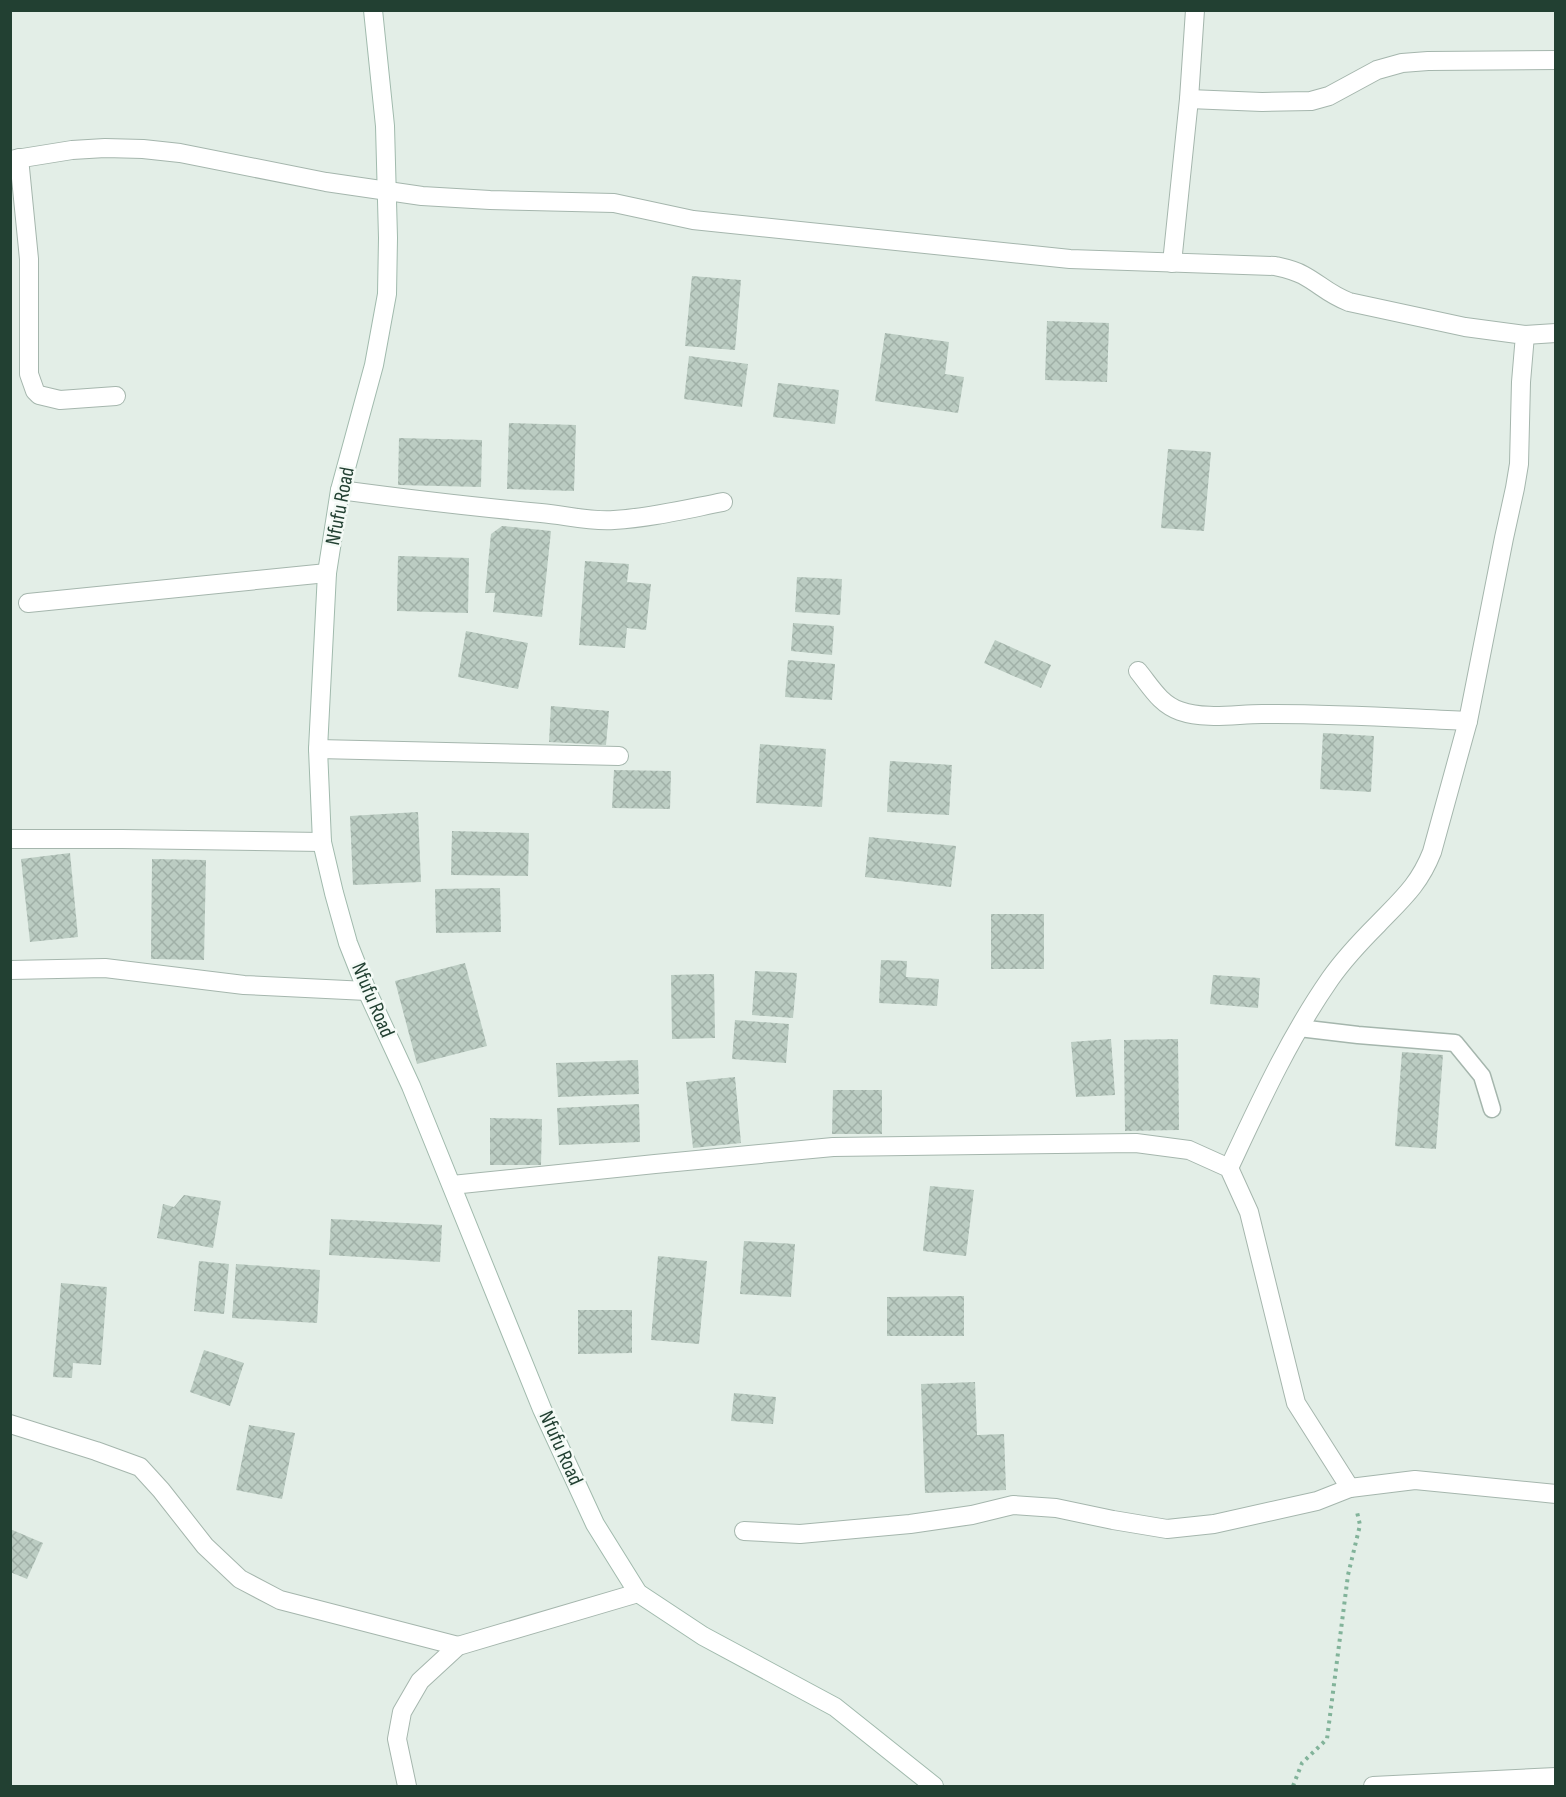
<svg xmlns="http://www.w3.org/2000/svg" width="1566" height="1797" font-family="'Sofia Sans Condensed',sans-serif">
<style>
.building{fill:url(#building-cross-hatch)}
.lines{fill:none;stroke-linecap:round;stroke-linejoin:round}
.lane-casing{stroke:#a5b6ad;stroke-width:19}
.street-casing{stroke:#a5b6ad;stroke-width:20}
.secondary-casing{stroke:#a1baad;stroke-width:20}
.path{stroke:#82b39a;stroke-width:4;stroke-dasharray:3 4.5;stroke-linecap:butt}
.lane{stroke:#fff;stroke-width:16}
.street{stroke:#fff;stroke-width:18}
.secondary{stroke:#fff;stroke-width:18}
.labels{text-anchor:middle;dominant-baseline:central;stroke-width:5;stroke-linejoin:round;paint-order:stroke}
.street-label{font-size:21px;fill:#224032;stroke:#f4faf6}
</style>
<defs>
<pattern id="building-cross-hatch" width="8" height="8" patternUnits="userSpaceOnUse" patternTransform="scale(1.5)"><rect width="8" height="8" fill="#bbccc2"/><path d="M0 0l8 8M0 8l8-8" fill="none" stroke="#a0b0a7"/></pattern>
</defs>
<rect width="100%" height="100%" fill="#e3eee7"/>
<g class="building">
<polygon points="692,276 741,280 735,350 685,346"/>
<polygon points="1047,321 1109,323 1107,382 1045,380"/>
<polygon points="885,333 949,342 945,374 964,377 958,413 875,401"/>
<polygon points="689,356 748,364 742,407 684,399"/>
<polygon points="778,383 839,390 835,424 773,417"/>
<polygon points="509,423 576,425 574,491 507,489"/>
<polygon points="399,438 482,440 481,487 398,485"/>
<polygon points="1168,449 1211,452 1204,531 1161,528"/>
<polygon points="502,526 551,531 542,617 493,612 495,593 485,593 491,534"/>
<polygon points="398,556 469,558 468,613 397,611"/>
<polygon points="585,561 629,564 627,582 651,584 646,630 627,628 625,648 579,645"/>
<polygon points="797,577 842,579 840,615 795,612"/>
<polygon points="793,623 834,626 832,655 791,651"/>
<polygon points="466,631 528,643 518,689 458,677"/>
<polygon points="995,640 1051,665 1041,688 984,663"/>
<polygon points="788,660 835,664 832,700 785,697"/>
<polygon points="551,706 609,711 606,745 549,742"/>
<polygon points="1323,733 1374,736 1371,792 1320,789"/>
<polygon points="760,744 826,749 822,807 756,803"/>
<polygon points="890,761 952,765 949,815 887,812"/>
<polygon points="614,770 671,771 670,809 612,808"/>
<polygon points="418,812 421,882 353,885 350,816"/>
<polygon points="452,831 529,833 528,876 451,875"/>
<polygon points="869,837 956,846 951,887 865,877"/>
<polygon points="70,853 78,937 30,942 21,859"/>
<polygon points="152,859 206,860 204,960 151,959"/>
<polygon points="500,888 501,932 436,933 435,889"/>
<rect x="991" y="914" width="53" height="55"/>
<polygon points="881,960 907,961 906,977 939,979 937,1006 879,1003"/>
<polygon points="465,963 487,1046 417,1064 395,981"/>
<polygon points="755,971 797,973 793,1018 752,1015"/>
<polygon points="714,974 715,1038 672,1039 671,975"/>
<polygon points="1213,975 1260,978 1258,1008 1210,1004"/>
<polygon points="735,1020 789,1024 786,1063 732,1059"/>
<polygon points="1111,1039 1115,1095 1076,1097 1071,1042"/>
<polygon points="1178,1039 1179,1130 1125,1131 1124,1040"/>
<polygon points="1402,1052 1443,1055 1436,1149 1395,1146"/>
<polygon points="638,1060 639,1094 558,1097 556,1063"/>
<polygon points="735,1077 741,1143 693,1148 686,1082"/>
<polygon points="833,1090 882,1090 882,1134 832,1134"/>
<polygon points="639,1104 640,1142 559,1145 557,1108"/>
<polygon points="490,1118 542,1119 541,1165 490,1165"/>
<polygon points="930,1186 974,1190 966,1256 923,1251"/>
<polygon points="184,1195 221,1201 213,1248 157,1238 163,1204 174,1207"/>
<polygon points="331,1219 442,1225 440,1262 329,1255"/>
<polygon points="744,1241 795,1244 791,1297 740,1294"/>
<polygon points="658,1256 707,1261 699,1344 651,1340"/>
<polygon points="199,1261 229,1264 224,1314 194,1311"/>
<polygon points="236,1264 320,1270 317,1323 232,1318"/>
<polygon points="61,1283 107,1287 101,1365 73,1363 72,1378 53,1377"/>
<polygon points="964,1296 964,1336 887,1336 887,1297"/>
<polygon points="578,1310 632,1310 632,1353 578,1354"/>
<polygon points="204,1350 244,1363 230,1406 190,1392"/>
<polygon points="975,1382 977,1435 1004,1434 1006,1490 925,1493 921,1384"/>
<polygon points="734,1393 776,1397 773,1424 731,1421"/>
<polygon points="249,1425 295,1433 282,1499 236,1490"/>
<polygon points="10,1529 43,1543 27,1579 10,1572"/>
</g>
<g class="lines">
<defs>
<polyline id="lane" points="1299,1028 1358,1035 1455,1043 1482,1076 1492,1109"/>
<g id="street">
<polyline points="1189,99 1262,102 1311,101 1329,96 1377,70 1402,63 1428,61 1556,60"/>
<polyline points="19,158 29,259 29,374 35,391 39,395 60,400 116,396"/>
<path d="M 10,160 L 72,150 L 105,148 L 143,149 L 180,153 L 326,182 L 422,196 L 490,200 L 614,203 L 693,220 L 1070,259 L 1275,266 C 1284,268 1294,270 1303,275 C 1320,284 1328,294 1349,302 L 1465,327 L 1525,335 L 1521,382 L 1519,464 L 1515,488 L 1504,538 L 1468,721 L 1432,852 C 1419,885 1402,899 1378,924 C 1361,941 1344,959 1330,979 C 1289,1038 1259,1104 1229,1168"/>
<polyline points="1172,263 1189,99 1195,10"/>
<polyline points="1525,335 1556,333"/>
<path d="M 340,490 C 407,499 474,507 541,513 C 565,515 590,522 614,520 C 650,518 687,509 723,502"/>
<polyline points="28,603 327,573"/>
<path d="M 1138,671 C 1151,687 1160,704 1180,711 C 1206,720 1236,714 1262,714 C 1331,713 1400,718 1468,721"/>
<polyline points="318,749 619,756"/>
<polyline points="10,839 122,839 322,842"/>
<polyline points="10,970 105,968 244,985 367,991"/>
<polyline points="452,1185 655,1164 833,1147 1136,1143 1189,1150 1229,1168 1249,1212 1296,1403 1350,1488"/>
<polyline points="10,1424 96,1451 140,1467 161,1490 205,1546 240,1579 280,1600 458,1646"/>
<polyline points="744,1531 800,1534 910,1524 972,1515 1013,1505 1056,1508 1113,1520 1167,1529 1214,1524 1317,1501 1350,1488 1415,1480 1556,1494"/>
<polyline points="407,1786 397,1739 402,1712 420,1681 458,1646 638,1593"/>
<polyline points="1373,1786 1556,1777"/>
</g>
<polyline id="secondary" points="373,10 385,126 388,238 387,294 374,365 340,490 327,573 318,749 322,842 334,893 348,943 367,991 411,1086 542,1409 595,1524 638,1593 703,1636 835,1707 934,1786"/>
</defs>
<use href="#lane" class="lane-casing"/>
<use href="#street" class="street-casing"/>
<use href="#secondary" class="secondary-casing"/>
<polyline class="path" points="1293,1786 1302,1763 1327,1739 1348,1575 1360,1525 1357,1512"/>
<use href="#lane" class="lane"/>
<use href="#street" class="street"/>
<use href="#secondary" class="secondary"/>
</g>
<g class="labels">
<g class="street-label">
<text transform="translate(340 506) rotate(-79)">Nfufu Road</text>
<text transform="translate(373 1000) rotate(67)">Nfufu Road</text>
<text transform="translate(561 1448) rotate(66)">Nfufu Road</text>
</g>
</g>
<rect width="1566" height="1797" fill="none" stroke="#224032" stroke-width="24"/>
</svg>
